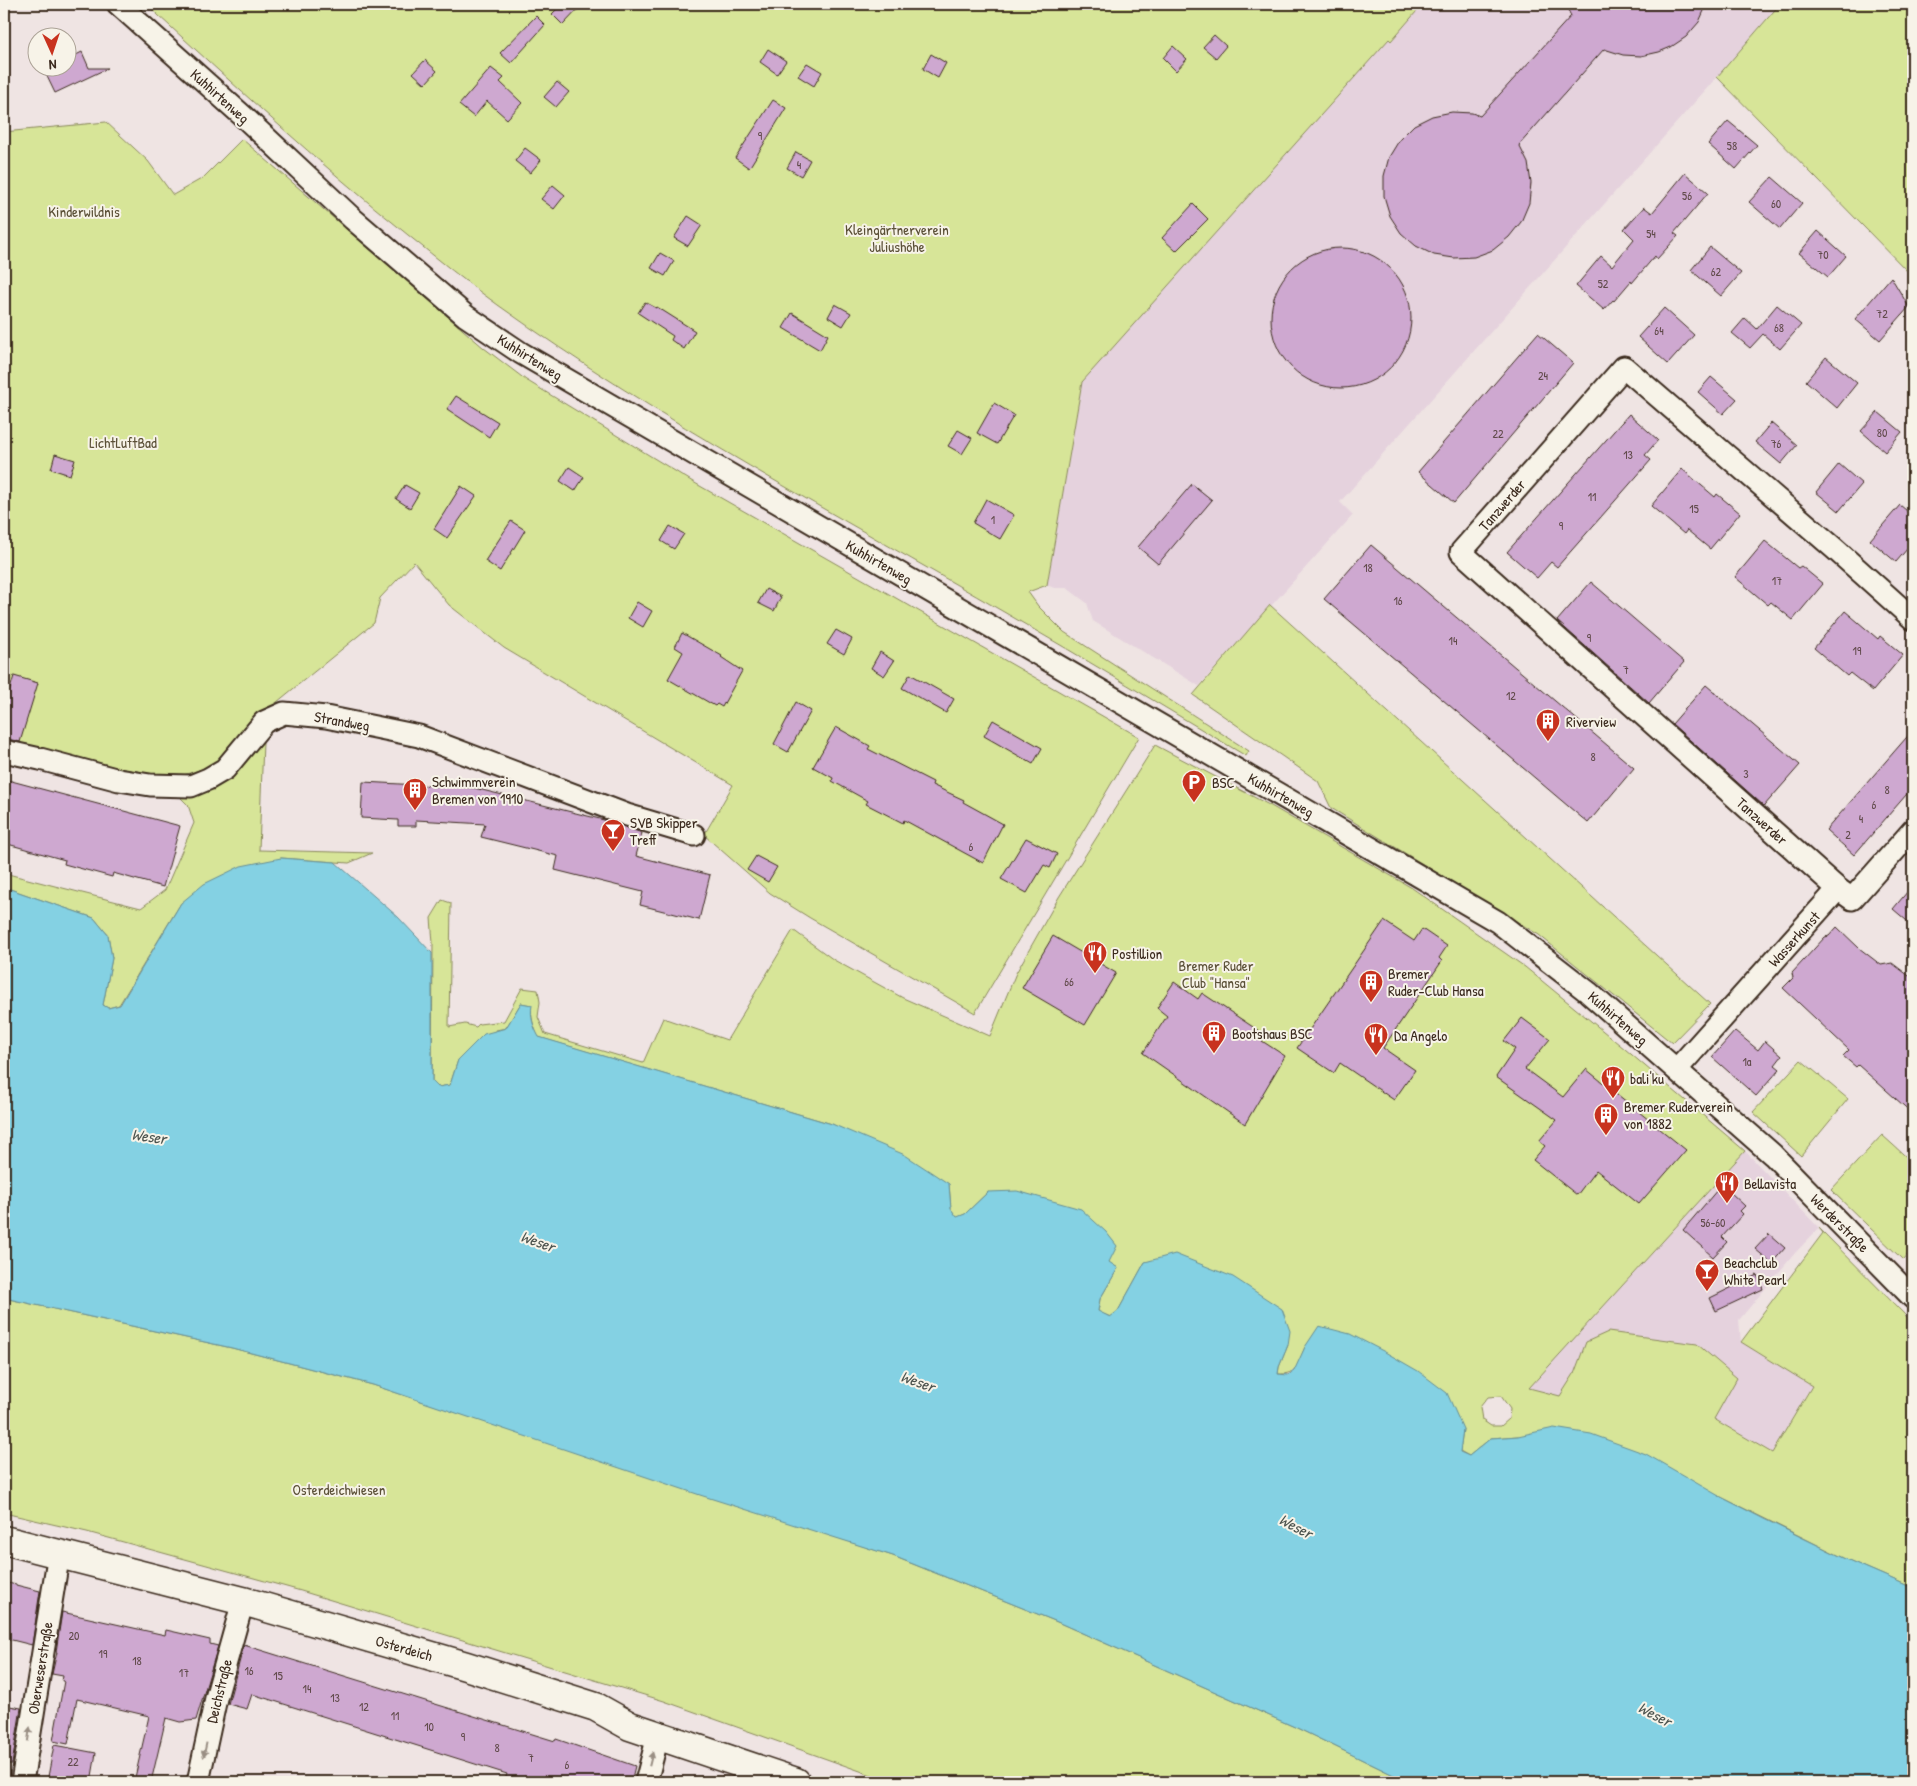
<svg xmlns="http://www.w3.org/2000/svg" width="1917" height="1786" font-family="'Patrick Hand',sans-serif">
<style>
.built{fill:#e5d2dd}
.green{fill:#d7e598;stroke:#89885b;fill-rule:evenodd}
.water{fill:#84d1e3;stroke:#678e94}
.building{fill:#cea8d0;stroke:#3b2a1e}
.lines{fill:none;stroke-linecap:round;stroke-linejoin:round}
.minor-casing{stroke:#3b2a1e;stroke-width:25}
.major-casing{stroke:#3b2a1e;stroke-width:31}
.minor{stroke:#f7f3e8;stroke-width:21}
.major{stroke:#f7f3e8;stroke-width:28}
.oneway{fill:#998e83}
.labels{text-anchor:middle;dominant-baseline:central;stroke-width:4;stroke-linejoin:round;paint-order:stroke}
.number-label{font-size:12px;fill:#604a4a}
.street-label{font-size:15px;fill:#3b2a1e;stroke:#f7f3e8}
.park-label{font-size:15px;fill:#5a4f36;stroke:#f7f3e8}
.poi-label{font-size:15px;fill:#3b2a1e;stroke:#f7f3e8;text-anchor:start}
.water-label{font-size:16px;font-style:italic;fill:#4d544f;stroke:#f7f3e8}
</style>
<rect width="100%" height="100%" fill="#efe4e3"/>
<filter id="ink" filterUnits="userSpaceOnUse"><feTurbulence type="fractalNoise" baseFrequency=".02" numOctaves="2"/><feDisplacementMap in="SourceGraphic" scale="10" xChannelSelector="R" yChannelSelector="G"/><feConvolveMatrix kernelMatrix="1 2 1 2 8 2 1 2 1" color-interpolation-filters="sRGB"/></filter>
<g filter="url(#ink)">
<g class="built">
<polygon points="1423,4 1780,4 1717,77 1340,502 1353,515 1199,686 1093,621 1087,603 1067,588 1054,588 1047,585 1082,382 1155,298 1389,38 1391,40"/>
<polygon points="1745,1151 1819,1228 1795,1253 1739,1320 1741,1342 1812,1385 1772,1453 1714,1419 1698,1446 1529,1388"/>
</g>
<g class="green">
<path d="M 146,4 L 1423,4 L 1391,41 L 1389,39 L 1082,382 L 1047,585 L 1028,592 L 1038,606 L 1064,632 L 1249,751 L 1246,756 C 1167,709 1089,661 1009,615 C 837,515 660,421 498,305 C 467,283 438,259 408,235 C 317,162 232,83 146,4 Z"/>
<polygon points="1780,4 1913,4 1913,277 1717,77"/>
<polygon points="106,122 148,161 173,195 203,178 242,139 484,348 526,380 693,482 1139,737 975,1013 810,918 770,893 704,835 733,785 504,648 449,605 414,562 380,598 374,623 266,711 218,764 177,777 130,776 4,746 4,132"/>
<polygon points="1270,605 1710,1004 1672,1043 1539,935 1331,808 1318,781 1193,695"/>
<polygon points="263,742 259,850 372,853 349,863 281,858 181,903 119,1005 108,1008 103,1005 112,958 108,935 94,918 4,887 4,873 141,908 165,890 194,823 188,805 178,795 227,780"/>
<path d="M 1155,745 L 1271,806 L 1412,888 L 1525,967 L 1625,1049 L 1745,1151 L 1529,1388 L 1560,1396 L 1574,1374 L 1586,1342 L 1608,1332 L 1697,1344 L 1737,1378 L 1714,1419 L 1772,1453 L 1812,1386 L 1741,1342 L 1823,1233 L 1819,1228 L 1913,1323 L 1913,1588 L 1846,1559 L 1719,1496 L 1518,1436 L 1491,1438 L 1469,1456 L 1460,1451 L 1463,1429 L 1305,1347 C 1298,1363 1298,1375 1278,1374 L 1279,1367 L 1288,1345 L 1145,1262 L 1118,1311 L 1111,1317 L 1098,1312 L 1100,1299 L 1118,1268 L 988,1192 L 965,1214 L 957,1218 L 951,1209 L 949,1184 L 832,1124 L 538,1037 C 533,1025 531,1017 531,1005 L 521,1003 L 506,1028 L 496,1030 L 458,1060 L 450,1085 L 438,1087 L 432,1081 L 433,943 L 431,918 L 442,900 L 451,903 L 449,1027 L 465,1024 L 476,1027 L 479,1024 L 504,1021 L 522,988 L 538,990 L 540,1002 L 538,1017 L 545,1034 L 643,1063 L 663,1018 L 727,1040 L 793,930 L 834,960 L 903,998 L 990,1036 L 1016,973 L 1059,897 ZM 1501,1396 L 1510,1409 L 1509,1419 L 1501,1426 L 1491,1426 L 1482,1420 L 1480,1407 L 1488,1397 Z"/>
<polygon points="1801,1060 1848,1099 1801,1156 1753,1112"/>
<polygon points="1882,1135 1913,1163 1913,1248 1903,1260 1831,1190"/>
<polygon points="4,1298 232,1348 373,1385 893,1556 1055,1621 1297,1728 1408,1782 891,1782 664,1701 301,1591 87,1532 4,1513"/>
</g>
<path class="water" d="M 281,858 L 335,862 L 398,917 L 432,953 L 432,1081 L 438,1087 L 450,1085 L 458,1060 L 484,1034 L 506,1028 L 521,1003 L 532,1005 C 530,1017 533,1026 539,1037 L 832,1124 L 905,1155 L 949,1184 L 951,1209 L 957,1217 L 965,1214 L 988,1192 L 1017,1191 L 1081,1209 L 1106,1232 L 1117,1246 L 1109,1262 L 1118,1268 L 1100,1299 L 1098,1311 L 1110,1317 L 1118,1311 L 1145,1262 L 1175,1254 L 1233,1277 L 1282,1309 L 1290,1331 L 1288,1345 L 1279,1367 L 1278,1374 L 1288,1375 L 1294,1371 L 1305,1347 L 1319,1326 L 1350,1334 L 1385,1352 L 1418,1371 L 1447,1393 L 1463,1429 L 1460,1452 L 1469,1456 L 1491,1438 L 1518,1436 L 1554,1428 L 1591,1434 L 1646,1454 L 1719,1496 L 1764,1519 L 1846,1559 L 1913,1588 L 1913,1782 L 1408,1782 L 1297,1728 L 1055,1621 L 893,1556 L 700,1495 L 373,1385 L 232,1348 L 4,1298 L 4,887 L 94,918 L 108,935 L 112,958 L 103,1005 L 108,1008 L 120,1005 L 181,903 L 204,884 L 241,866 Z"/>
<g class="building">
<polygon points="562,4 583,4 563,25 552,14"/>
<polygon points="1565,4 1707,4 1699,22 1686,37 1671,47 1659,52 1641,56 1623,55 1604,49 1519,145 1528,163 1531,183 1529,203 1521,222 1509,237 1493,250 1474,257 1454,258 1434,255 1416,246 1401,233 1390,216 1384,196 1384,176 1389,157 1400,139 1414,125 1432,116 1452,112 1472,113 1480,116 1571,16"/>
<polygon points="536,16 545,25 511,63 500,53"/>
<polygon points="1214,35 1226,46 1216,58 1203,47"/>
<polygon points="1173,46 1187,59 1176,71 1163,58"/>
<polygon points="768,49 786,61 777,74 760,62"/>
<polygon points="82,52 89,68 108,68 55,93 43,68 68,68 68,59"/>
<polygon points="931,54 946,63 938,78 923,69"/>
<polygon points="425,60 437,71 425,84 413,73"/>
<polygon points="807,63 822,72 814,86 798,76"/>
<polygon points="491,68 504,78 500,82 522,103 507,119 487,101 474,117 459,105"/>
<polygon points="557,82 569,92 556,107 544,97"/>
<polygon points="773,100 786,108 749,168 735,158"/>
<polygon points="1728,121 1757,145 1736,169 1708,144"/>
<polygon points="525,148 541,160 530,173 515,161"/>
<polygon points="796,152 810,160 801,176 787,168"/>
<polygon points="1685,173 1708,193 1674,233 1678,236 1657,259 1655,256 1632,283 1631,281 1614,301 1613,300 1604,310 1576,286 1601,256 1612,266 1634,239 1624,229 1644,207 1652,213"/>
<polygon points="1772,177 1802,203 1780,229 1749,202"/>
<polygon points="553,185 565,195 554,209 541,199"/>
<polygon points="1193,204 1208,219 1176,251 1162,238"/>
<polygon points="688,216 702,225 688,246 674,238"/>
<polygon points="1818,231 1846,256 1828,277 1799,253"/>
<polygon points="1710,247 1741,273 1721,296 1691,270"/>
<circle cx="1341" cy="318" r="70"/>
<polygon points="660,253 674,261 665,276 651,268"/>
<polygon points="1891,277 1909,307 1880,340 1855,319"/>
<polygon points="645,302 656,308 657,307 695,331 684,349 671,340 673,336 638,313"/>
<polygon points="835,304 851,313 843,326 828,317"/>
<polygon points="1777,305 1801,325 1780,349 1763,334 1750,348 1732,333 1745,318 1757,329"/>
<polygon points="1664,308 1694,335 1668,364 1638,337"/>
<polygon points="792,313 828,335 820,350 783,328"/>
<polygon points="1538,333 1573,363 1454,503 1418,472"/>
<polygon points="1826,357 1857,383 1837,408 1806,381"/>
<polygon points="1711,377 1737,399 1723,414 1698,392"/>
<polygon points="456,396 498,422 489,437 447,409"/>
<polygon points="994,403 1014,415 997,444 977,433"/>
<polygon points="1878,412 1902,432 1885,452 1861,431"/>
<polygon points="1629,414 1658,440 1645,455 1651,460 1557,567 1551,562 1537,578 1507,552"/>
<polygon points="1771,423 1797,445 1781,464 1755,442"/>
<polygon points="958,430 972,438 962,454 948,446"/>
<polygon points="55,454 75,460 70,475 51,469"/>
<polygon points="1839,464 1862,484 1839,511 1816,492"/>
<polygon points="569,467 584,477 575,491 560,481"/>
<polygon points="1682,469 1715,497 1717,494 1740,513 1710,549 1687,530 1684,534 1651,506"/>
<polygon points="1192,484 1212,500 1158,564 1138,547"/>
<polygon points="405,485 419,493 410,508 396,499"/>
<polygon points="461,486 476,496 447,538 434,529"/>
<polygon points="986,499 1014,515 1000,539 973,523"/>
<polygon points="1900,505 1913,516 1913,542 1896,562 1870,540"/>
<polygon points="511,521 525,530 500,571 485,561"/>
<polygon points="670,526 684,534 674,549 661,541"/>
<polygon points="1765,541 1798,568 1801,566 1823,584 1793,620 1771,602 1768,605 1735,577"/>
<polygon points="1371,545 1634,768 1588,823 1324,599"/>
<polygon points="1591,582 1684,662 1649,703 1557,621"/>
<polygon points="766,589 781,597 774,611 758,603"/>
<polygon points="637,602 652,611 643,627 628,618"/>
<polygon points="1845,611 1878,639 1880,636 1903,655 1873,691 1850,673 1847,676 1814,648"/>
<polygon points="836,630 852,639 844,654 827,644"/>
<polygon points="682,633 722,656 721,657 742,671 722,707 717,704 715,706 668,679 683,652 675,647"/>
<polygon points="880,652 894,661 884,676 871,668"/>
<polygon points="910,674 954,699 946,713 902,688"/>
<polygon points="14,676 38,683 20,742 4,738 4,709"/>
<polygon points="1706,685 1800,765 1764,806 1672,724"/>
<polygon points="796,702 811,711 788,752 774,744"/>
<polygon points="993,720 1042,748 1033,764 984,736"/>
<polygon points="836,727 870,746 868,749 933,782 932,785 964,800 963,802 1003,824 983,863 904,820 903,823 866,804 868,801 832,781 833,778 813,767"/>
<polygon points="1913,730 1913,787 1854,855 1826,830"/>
<polygon points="4,779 180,826 163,887 113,873 112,877 64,864 65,860 4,843"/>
<polygon points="363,782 474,788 608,821 642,833 636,856 710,875 699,920 640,905 643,892 555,870 558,856 481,837 485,824 416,820 416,826 398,826 398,820 361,818"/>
<polygon points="1026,838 1057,854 1050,868 1044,865 1027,893 1001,879"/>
<polygon points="756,856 777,867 768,882 747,870"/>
<polygon points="1913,885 1913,926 1893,909"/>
<polygon points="1384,921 1414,941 1422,929 1447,946 1439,958 1442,961 1383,1048 1415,1070 1394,1100 1340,1063 1334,1073 1297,1048"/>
<polygon points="1837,927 1859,948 1881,965 1892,963 1913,979 1913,1114 1858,1065 1856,1067 1843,1056 1849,1050 1783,988 1793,978 1792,973 1825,937 1829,936"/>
<polygon points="1053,936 1116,973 1085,1025 1022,988"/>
<polygon points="1174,982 1198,999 1202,993 1265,1035 1262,1041 1285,1056 1245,1124 1143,1053 1167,1016 1157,1008"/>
<polygon points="1522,1018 1550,1039 1525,1069 1563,1097 1586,1069 1686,1150 1639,1204 1596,1170 1577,1195 1533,1160 1545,1146 1539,1141 1557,1120 1496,1077 1515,1049 1504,1041"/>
<polygon points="1735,1031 1758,1050 1765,1041 1782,1056 1775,1065 1780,1069 1756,1096 1712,1057"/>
<polygon points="1718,1189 1726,1196 1730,1192 1745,1206 1740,1211 1743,1214 1722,1237 1727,1242 1713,1257 1683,1230"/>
<polygon points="1769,1234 1785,1248 1772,1263 1755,1249"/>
<polygon points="1757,1275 1763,1289 1716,1311 1710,1298"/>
<polygon points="4,1582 40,1591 32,1645 4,1638"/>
<polygon points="62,1612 165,1635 166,1630 210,1640 210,1644 218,1646 196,1720 180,1722 166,1718 151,1782 134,1782 149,1716 77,1699 68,1744 53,1741 64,1681 62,1681 63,1676 52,1674 57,1652 56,1652"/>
<polygon points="244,1645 555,1741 556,1739 635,1766 631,1782 504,1782 507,1774 252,1694 247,1709 228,1704"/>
<polygon points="4,1705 21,1708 12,1764 4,1764"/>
<polygon points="54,1745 96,1753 91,1782 47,1782"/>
</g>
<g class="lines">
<defs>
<g id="minor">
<polyline points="118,4 243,116 353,219 466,316 521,353 1498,922 1588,992 1773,1155 1913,1298"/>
<polyline points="4,751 40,759 119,780 150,785 191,786 208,779 225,769 264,722 284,713 326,717 419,736 627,815 694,835"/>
<polyline points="1838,889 1461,552 1624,367 1835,549 1913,619"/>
<polyline points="1677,1069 1838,889 1852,899 1913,830"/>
<polyline points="22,1782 59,1553"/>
<polyline points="198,1782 216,1698 243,1601"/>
<polyline points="646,1782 658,1736"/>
</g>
<polyline id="major" points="4,1540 243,1601 466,1666 596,1707 630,1726 796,1782"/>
</defs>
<use href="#minor" class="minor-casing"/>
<use href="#major" class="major-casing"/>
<use href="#minor" class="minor"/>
<use href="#major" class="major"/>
</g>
<defs><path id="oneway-solid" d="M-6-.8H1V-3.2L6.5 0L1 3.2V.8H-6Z" transform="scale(1.25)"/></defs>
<g class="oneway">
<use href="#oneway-solid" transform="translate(29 1734) rotate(-81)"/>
<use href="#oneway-solid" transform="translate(205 1750) rotate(102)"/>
<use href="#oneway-solid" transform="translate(651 1759) rotate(-76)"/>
</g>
</g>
<defs>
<symbol id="building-pin" viewBox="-11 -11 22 30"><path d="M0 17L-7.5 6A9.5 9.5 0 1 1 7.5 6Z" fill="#c8321e" stroke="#f7f3e8"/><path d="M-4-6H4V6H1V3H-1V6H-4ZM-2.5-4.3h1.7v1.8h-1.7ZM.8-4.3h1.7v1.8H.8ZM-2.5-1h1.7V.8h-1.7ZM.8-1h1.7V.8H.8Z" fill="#fff"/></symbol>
<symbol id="parking-pin" viewBox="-11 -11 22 30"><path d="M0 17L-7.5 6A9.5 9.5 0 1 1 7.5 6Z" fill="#c8321e" stroke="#f7f3e8"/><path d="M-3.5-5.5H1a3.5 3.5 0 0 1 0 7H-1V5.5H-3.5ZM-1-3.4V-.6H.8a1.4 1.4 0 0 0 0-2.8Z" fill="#fff"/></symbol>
<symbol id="bar-pin" viewBox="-11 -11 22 30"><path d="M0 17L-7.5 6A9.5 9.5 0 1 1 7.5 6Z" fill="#c8321e" stroke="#f7f3e8"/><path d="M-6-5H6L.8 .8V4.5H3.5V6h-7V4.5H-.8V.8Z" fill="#fff"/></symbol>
<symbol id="restaurant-pin" viewBox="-11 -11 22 30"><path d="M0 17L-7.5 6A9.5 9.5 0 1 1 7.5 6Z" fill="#c8321e" stroke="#f7f3e8"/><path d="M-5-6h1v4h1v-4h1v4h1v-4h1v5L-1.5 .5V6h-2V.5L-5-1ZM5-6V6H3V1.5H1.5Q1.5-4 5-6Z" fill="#fff"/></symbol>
</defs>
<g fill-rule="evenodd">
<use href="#building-pin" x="1534" y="707" width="28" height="38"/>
<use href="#parking-pin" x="1180" y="768" width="28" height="38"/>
<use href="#building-pin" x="401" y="776" width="28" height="38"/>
<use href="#bar-pin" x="599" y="817" width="28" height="38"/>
<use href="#restaurant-pin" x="1081" y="939" width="28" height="38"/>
<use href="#building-pin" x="1357" y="968" width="28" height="38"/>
<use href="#building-pin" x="1200" y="1019" width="28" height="38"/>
<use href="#restaurant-pin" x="1362" y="1021" width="28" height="38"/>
<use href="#restaurant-pin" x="1599" y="1064" width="28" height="38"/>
<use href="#building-pin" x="1592" y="1101" width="28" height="38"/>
<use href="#restaurant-pin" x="1713" y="1169" width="28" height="38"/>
<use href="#bar-pin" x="1693" y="1257" width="28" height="38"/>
</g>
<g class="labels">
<g class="number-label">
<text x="760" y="135">9</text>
<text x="1732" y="145">58</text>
<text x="799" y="164">4</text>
<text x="1687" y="195">56</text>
<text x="1776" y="203">60</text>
<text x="1651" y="233">54</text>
<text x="1823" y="254">70</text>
<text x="1716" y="271">62</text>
<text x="1603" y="283">52</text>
<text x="1882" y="313">72</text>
<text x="1779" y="327">68</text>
<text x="1659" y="330">64</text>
<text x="1543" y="375">24</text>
<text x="1882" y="432">80</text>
<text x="1498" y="433">22</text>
<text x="1776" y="443">76</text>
<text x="1628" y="454">13</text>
<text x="1592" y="496">11</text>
<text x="1694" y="508">15</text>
<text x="993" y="519">1</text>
<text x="1561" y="525">9</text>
<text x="1368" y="567">18</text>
<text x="1777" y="580">17</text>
<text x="1398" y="600">16</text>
<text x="1589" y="637">9</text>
<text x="1453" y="640">14</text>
<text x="1857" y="650">19</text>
<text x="1626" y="669">7</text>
<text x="1511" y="695">12</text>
<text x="1593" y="756">8</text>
<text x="1746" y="773">3</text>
<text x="1887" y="789">8</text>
<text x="1874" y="804">6</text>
<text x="1861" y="818">4</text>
<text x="1848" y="834">2</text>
<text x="971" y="846">6</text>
<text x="1069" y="981">66</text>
<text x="1747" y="1061">1a</text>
<text x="1713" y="1222">56-60</text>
<text x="74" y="1635">20</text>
<text x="103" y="1653">19</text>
<text x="137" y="1660">18</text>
<text x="249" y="1670">16</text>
<text x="184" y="1672">17</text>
<text x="278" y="1675">15</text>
<text x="307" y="1688">14</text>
<text x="335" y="1697">13</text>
<text x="364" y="1706">12</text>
<text x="395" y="1715">11</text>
<text x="429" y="1726">10</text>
<text x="463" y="1736">9</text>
<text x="497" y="1747">8</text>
<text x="531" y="1757">7</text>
<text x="73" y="1761">22</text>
<text x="567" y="1764">6</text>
</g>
<g class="street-label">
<text transform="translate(220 96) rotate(42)">Kuhhirtenweg</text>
<text transform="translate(530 357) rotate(32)">Kuhhirtenweg</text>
<text transform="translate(1502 505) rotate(-49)">Tanzwerder</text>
<text transform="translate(879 562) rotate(30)">Kuhhirtenweg</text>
<text transform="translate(342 721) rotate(10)">Strandweg</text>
<text transform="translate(1281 795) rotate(30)">Kuhhirtenweg</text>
<text transform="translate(1762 821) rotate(42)">Tanzwerder</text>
<text transform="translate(1794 939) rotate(-48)">Wasserkunst</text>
<text transform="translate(1618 1018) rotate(41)">Kuhhirtenweg</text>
<text transform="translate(1840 1223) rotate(45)">Werderstraße</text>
<text transform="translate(404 1648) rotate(16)">Osterdeich</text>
<text transform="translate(40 1668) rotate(-81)">Oberweserstraße</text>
<text transform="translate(219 1691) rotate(-76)">Deichstraße</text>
</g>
<g class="park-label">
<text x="84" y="211">Kinderwildnis</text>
<text x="897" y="229">Kleingärtnerverein<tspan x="897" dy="17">Juliushöhe</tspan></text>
<text x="123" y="442">LichtLuftBad</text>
<text x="1216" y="965">Bremer Ruder<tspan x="1216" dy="17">Club "Hansa"</tspan></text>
<text x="339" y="1489">Osterdeichwiesen</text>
</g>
<g class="poi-label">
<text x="1566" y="721">Riverview</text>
<text x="432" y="781">Schwimmverein<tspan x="432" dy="17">Bremen von 1910</tspan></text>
<text x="1212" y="782">BSC</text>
<text x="630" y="822">SVB Skipper<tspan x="630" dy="17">Treff</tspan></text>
<text x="1112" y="953">Postillion</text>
<text x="1388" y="973">Bremer<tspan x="1388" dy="17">Ruder-Club Hansa</tspan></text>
<text x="1232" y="1033">Bootshaus BSC</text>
<text x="1394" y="1035">Da Angelo</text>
<text x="1630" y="1078">bali'ku</text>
<text x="1624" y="1106">Bremer Ruderverein<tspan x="1624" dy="17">von 1882</tspan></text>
<text x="1744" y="1183">Bellavista</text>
<text x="1724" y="1262">Beachclub<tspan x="1724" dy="17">White Pearl</tspan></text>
</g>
<g class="water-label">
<text transform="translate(149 1136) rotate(8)">Weser</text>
<text transform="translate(538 1241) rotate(20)">Weser</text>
<text transform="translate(918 1381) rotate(20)">Weser</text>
<text transform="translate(1296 1526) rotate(28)">Weser</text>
<text transform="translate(1655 1714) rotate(28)">Weser</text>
</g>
</g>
<rect width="1917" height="1786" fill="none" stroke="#f7f3e8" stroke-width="20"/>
<rect x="10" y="10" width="1897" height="1766" fill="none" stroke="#3b2a1e" stroke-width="2" filter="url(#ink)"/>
<g transform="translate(52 52) rotate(177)"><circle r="24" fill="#f7f3e8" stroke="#aca397"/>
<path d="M0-4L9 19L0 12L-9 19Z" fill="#c8321e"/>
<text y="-8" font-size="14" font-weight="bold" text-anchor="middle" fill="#3b2a1e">N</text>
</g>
</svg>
